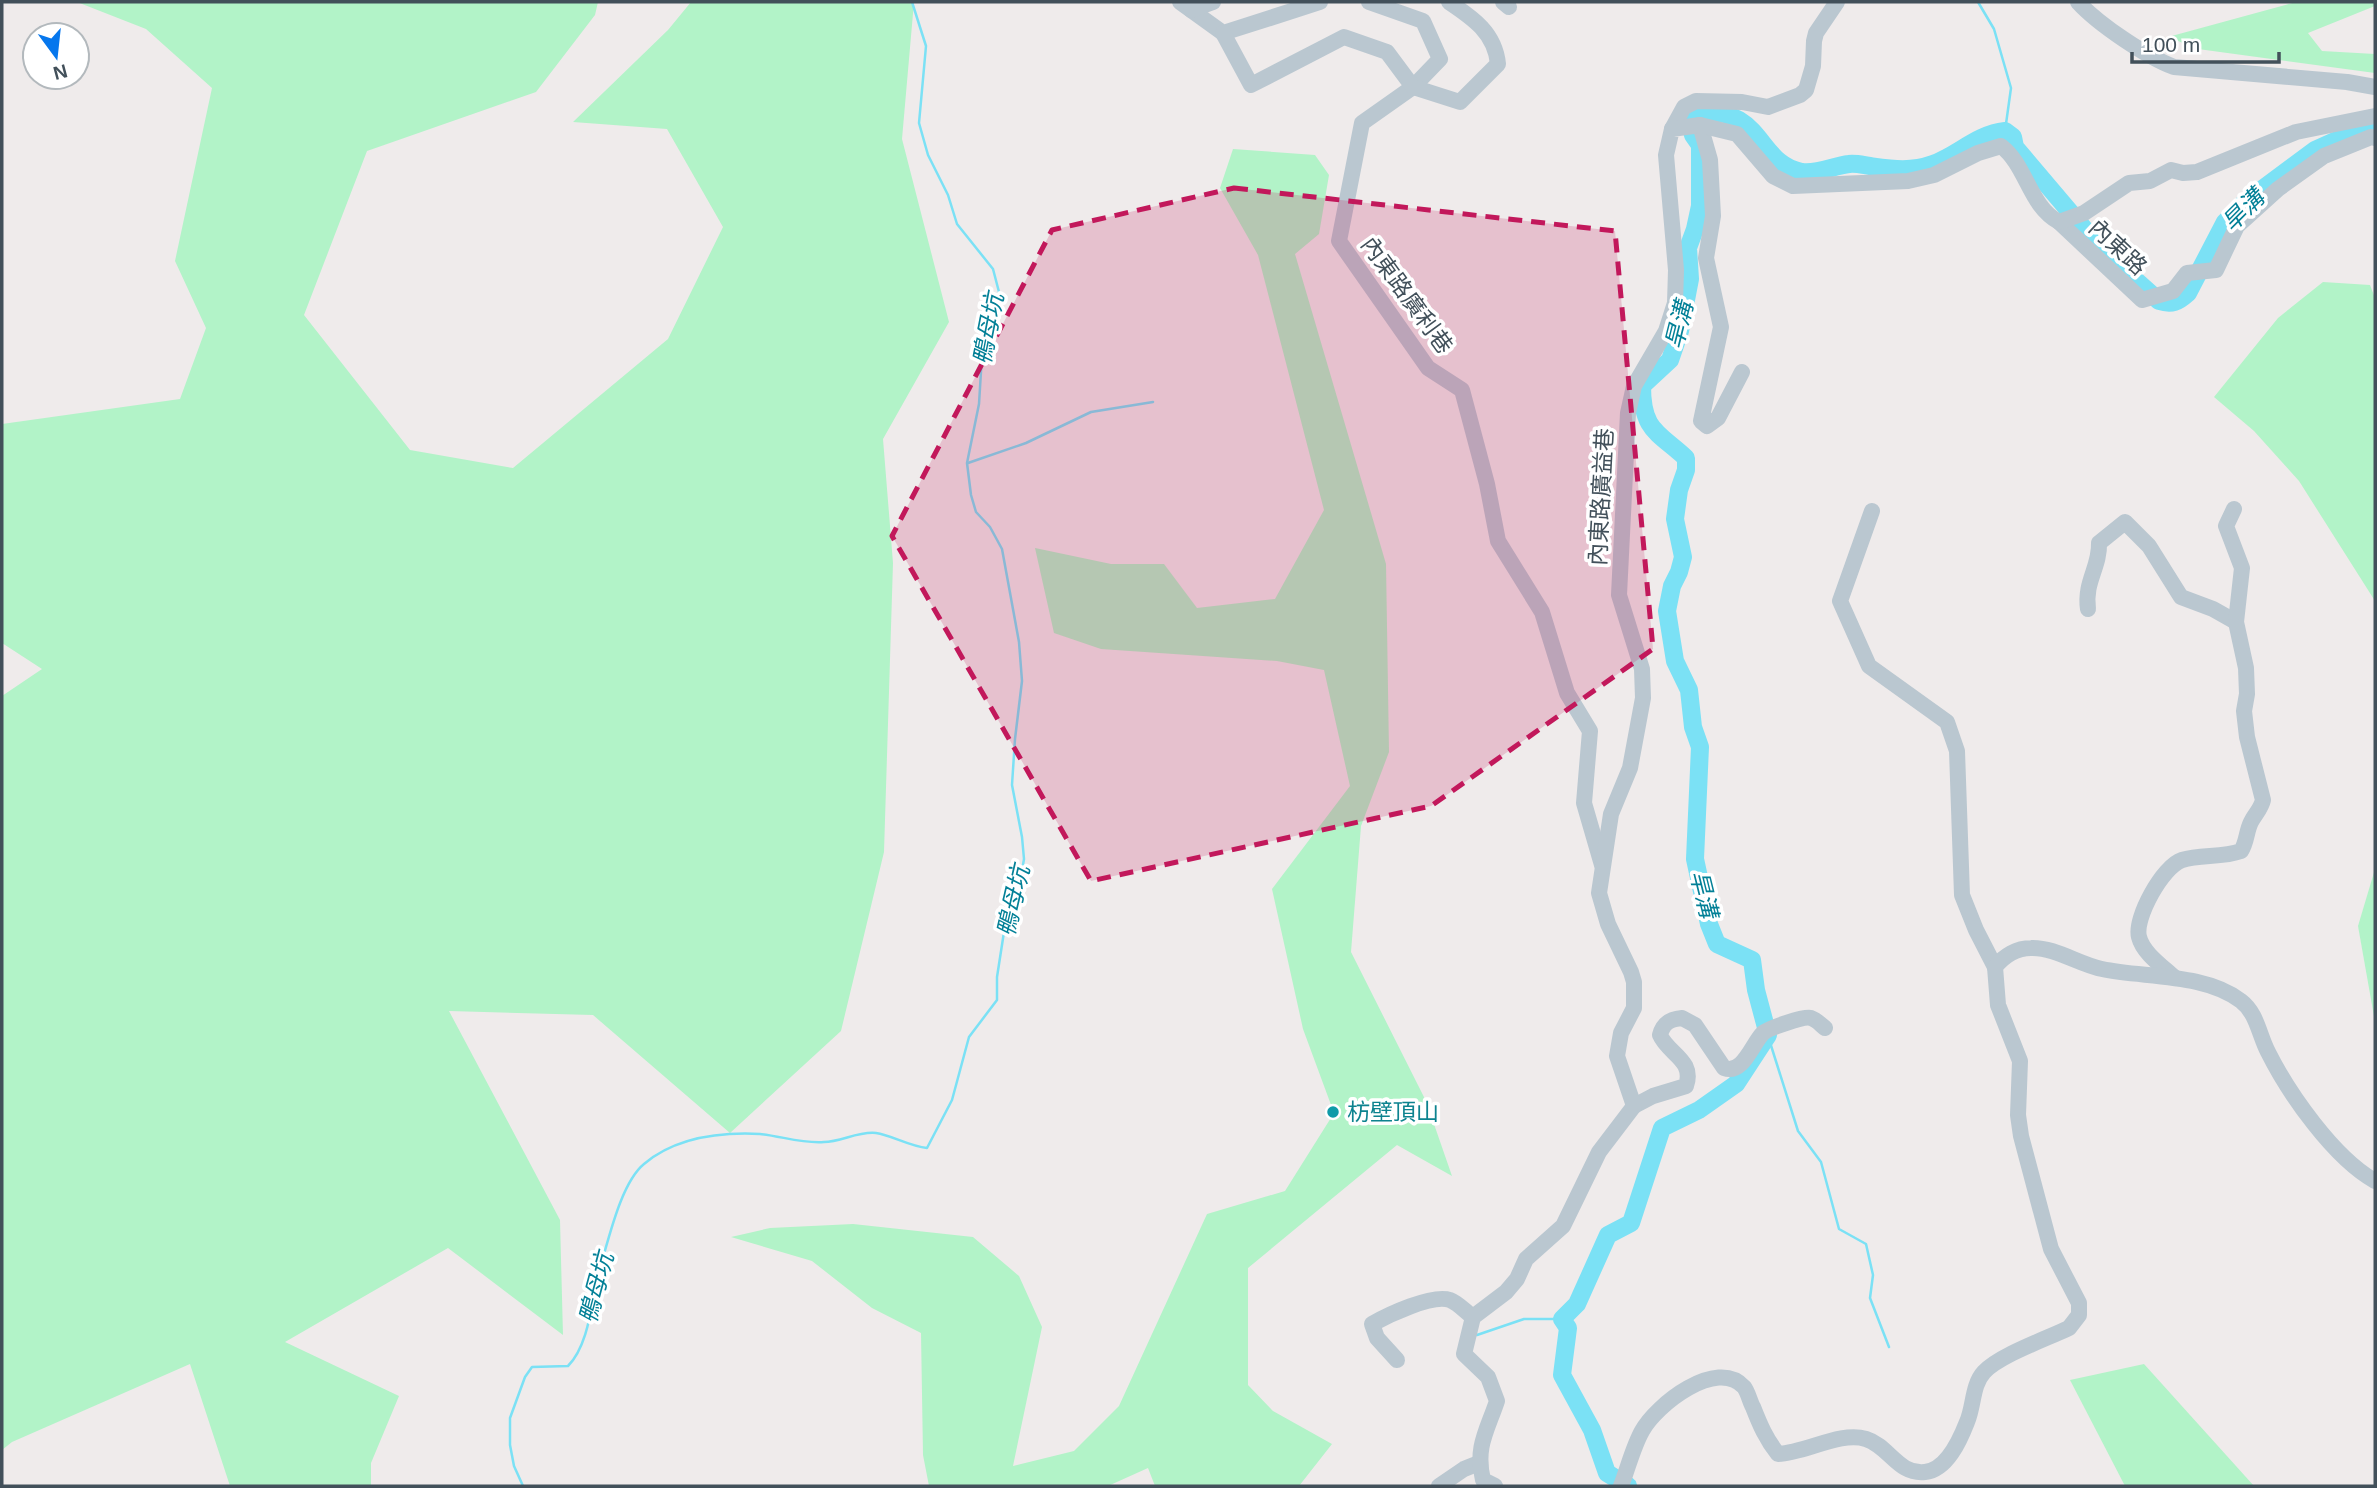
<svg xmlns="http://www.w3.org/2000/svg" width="2377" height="1488" font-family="Arial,'Noto Sans TC',sans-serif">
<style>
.green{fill:#b2f3c8}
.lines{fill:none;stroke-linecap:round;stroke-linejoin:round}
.stream{stroke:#7be1f5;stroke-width:2.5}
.river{stroke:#7be1f5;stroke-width:18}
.minor{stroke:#bac7d0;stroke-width:16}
.marked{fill:#c2185b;fill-opacity:0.2;stroke:#c2185b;stroke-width:5;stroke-dasharray:14 9;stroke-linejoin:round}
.culture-dot{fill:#0f9aa8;stroke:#fff;stroke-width:2.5}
.labels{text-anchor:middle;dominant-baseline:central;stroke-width:7;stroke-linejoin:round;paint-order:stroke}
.street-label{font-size:23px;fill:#42505a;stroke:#fff}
.culture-label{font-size:23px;fill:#0d838f;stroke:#fff;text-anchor:start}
.water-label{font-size:24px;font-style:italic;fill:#038097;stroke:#fff}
</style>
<rect width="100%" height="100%" fill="#efebeb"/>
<g class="green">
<polygon points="77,2 598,2 595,15 536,92 367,151 304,315 410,450 513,468 668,339 723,227 667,129 573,122 668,30 691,2 914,2 902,139 949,322 883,439 893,563 884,852 841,1031 730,1133 593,1015 449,1011 560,1220 563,1335 448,1248 285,1342 399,1396 371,1463 371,1486 230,1486 190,1364 12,1442 2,1450 2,696 42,669 2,643 2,424 180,399 206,328 175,261 212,88 146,29"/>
<polygon points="2296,2 2375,2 2375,6 2308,33 2322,51 2375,54 2375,73 2198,49 2168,37"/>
<polygon points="1233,149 1315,155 1329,175 1319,234 1295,254 1386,564 1389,752 1361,826 1351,952 1426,1101 1452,1176 1397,1145 1248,1268 1248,1385 1273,1411 1332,1444 1299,1486 1155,1486 1148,1468 1108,1486 929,1486 923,1455 921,1333 872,1308 812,1261 731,1237 770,1228 853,1224 973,1237 1019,1276 1042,1327 1013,1466 1074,1451 1119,1406 1207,1214 1285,1191 1334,1113 1303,1029 1272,889 1350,786 1324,670 1277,661 1101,649 1054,633 1035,548 1111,564 1164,564 1197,608 1275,599 1324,510 1258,255 1220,188"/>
<polygon points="2323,282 2370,285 2375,298 2375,601 2299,481 2254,431 2214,397 2278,318"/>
<polygon points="2375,869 2375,1022 2358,926"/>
<polygon points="2144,1364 2254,1486 2125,1486 2070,1380"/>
</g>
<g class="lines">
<g class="stream">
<polyline points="1978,2 1994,29 2011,88 2005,131"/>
<polyline points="968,463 1026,443 1091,412 1153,402"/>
<polyline points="1768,1036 1798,1131 1821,1162 1839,1229 1866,1244 1873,1275 1870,1298 1889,1347"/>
<polyline points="1477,1335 1524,1319 1562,1319"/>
<path d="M 523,1486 L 514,1466 L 510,1445 L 510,1418 L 525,1377 L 532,1367 L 568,1366 C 591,1343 592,1293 602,1261 C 610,1234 622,1182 644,1164 C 675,1138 720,1132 760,1134 C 781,1136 803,1144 824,1142 C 841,1142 858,1131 876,1133 C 891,1135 909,1146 927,1148 L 952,1100 L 969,1037 L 997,1000 L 997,977 L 1004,932 L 1016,905 L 1024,859 L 1022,837 L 1012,785 L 1015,739 L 1022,681 L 1019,642 L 1002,549 L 990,527 L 976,512 L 971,495 L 967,463 L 979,404 L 982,355 L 999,292 L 993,269 L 957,224 L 948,195 L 928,155 L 919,123 L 926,46 L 912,2"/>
</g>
<path class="river" d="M 1628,1486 L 1607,1473 L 1592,1430 L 1562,1375 L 1568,1328 L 1562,1319 L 1577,1304 L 1608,1235 L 1631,1223 L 1662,1128 L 1699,1110 L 1736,1084 L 1768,1035 L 1756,990 L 1752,960 L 1717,944 L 1709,924 L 1695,859 L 1700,747 L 1693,727 L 1689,690 L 1675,661 L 1667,611 L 1672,586 L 1679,572 L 1683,557 L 1675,519 L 1679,490 L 1686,470 L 1686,458 C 1658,432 1642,431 1642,386 L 1670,360 L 1680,331 L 1690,279 L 1688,248 L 1695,229 L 1700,206 L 1700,145 L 1693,135 L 1689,120 L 1696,113 C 1764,105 1756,164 1802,172 C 1818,174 1833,166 1849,164 C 1855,163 1863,165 1870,166 C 1892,169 1911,172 1933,164 C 1958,155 1977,134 2005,131 L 2013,137 L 2015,147 L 2104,252 L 2159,301 C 2172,305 2178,302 2188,293 L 2225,222 L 2245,202 L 2315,150 L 2346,136 L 2375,127"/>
<g class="minor">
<polyline points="1180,2 1223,33 1320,2"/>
<polyline points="1369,2 1423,21 1440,59 1413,87 1362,123 1339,241 1428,368 1462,390 1487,484 1498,541 1542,612 1567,693 1590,731 1584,803 1602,865"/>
<polyline points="1503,2 1509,7"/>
<path d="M 2078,2 C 2098,24 2147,57 2174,67 L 2347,82 L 2375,87"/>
<polyline points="1191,10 1213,2"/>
<path d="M 1223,33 L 1251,85 L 1344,37 L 1387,52 L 1413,87 L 1460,102 L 1498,64 C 1495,33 1473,18 1449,2"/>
<polyline points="1700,125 1710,160 1713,216 1706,258 1721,327 1701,421 1707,426 1718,418 1742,372"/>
<polyline points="1672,129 1684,107 1696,101 1742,102 1768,107 1800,95 1806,90 1813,66 1814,41 1816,33 1837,2"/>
<polyline points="2059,222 2142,300 2173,291 2187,273 2216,270 2237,226 2278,189 2324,156 2371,137 2375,138"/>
<polyline points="1872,511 1840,601 1869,666 1947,722 1957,751 1962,895 1976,930 1995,967"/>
<path d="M 2088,609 C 2084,582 2100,567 2099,543 L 2125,522 L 2149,546 L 2181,597 L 2213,609 L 2236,622"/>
<path d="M 2174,977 C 2162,966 2143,953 2139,937 C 2134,918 2163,866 2182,860 C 2200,854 2222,858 2241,851 C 2247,842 2246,832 2251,822 C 2255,814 2261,809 2263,800 L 2247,737 L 2244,711 L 2247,694 L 2246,668 L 2236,622 L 2242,568 L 2226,526 L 2234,509"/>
<path d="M 1634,1106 L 1653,1096 L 1686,1086 C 1695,1060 1668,1054 1660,1035 C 1663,1023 1670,1019 1682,1018 L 1695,1025 L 1724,1068 C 1743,1075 1752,1044 1763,1033 C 1769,1028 1804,1016 1811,1018 C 1817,1020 1821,1025 1825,1028"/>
<path d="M 1397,1360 L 1377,1338 L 1372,1324 C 1388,1315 1432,1294 1450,1300 C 1458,1303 1466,1312 1473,1317"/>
<polyline points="1439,1486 1464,1469 1479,1463"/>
<path d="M 1495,1486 L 1483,1480 C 1475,1447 1487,1431 1497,1401 L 1488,1377 L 1464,1354 L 1473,1317 L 1506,1292 L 1517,1279 L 1526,1259 L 1563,1226 L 1599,1152 L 1634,1106 L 1617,1056 L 1621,1033 L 1634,1008 L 1634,982 L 1631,972 L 1608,924 L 1599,893 L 1611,814 L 1630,768 L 1643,698 L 1642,669 L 1619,595 L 1628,413 L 1634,386 L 1666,331 L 1675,303 L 1676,270 L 1666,155 L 1672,129 L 1700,125 L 1737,134 L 1773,176 L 1793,186 L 1908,181 L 1934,175 L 1978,153 L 2001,146 C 2027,166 2029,206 2059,222 L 2084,213 L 2129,183 L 2150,181 L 2171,170 L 2183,173 L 2197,172 L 2296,132 L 2375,116"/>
<path d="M 1621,1486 C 1628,1468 1633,1447 1642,1431 C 1656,1405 1717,1357 1744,1387 C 1748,1392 1750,1402 1753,1407 C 1760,1425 1766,1439 1778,1454 C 1806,1453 1840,1431 1866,1439 C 1889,1446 1898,1475 1925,1472 C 1947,1470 1960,1440 1967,1422 C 1974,1406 1972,1385 1984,1372 C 2000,1355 2046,1339 2069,1328 L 2079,1315 L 2079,1303 L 2051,1249 L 2021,1136 L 2018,1115 L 2020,1061 L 1998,1005 L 1995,967 C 2004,956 2017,948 2031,948 C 2055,947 2080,965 2102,969 C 2144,978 2205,973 2241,1001 C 2257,1013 2259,1035 2268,1052 C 2289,1094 2334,1158 2375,1181"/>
</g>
</g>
<path class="marked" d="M 1234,188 L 1615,231 L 1653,649 L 1431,806 L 1091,881 L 892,536 L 1052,230 Z"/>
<circle class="culture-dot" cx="1333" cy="1112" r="7"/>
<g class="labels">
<g class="street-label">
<text transform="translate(2118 247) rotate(43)">內東路</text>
<text transform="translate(1407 295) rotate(54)">內東路廣利巷</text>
<text transform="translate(1601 497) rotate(-87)">內東路廣益巷</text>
</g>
<g class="culture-label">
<text x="1347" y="1112">枋壁頂山</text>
</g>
<g class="water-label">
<text transform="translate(2243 210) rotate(-45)">旱溝</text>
<text transform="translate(1679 325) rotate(-76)">旱溝</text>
<text transform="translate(988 329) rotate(-79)">鴨母坑</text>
<text transform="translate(1704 894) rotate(76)">旱溝</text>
<text transform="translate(1013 901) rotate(-77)">鴨母坑</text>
<text transform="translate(596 1288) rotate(-75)">鴨母坑</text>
</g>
</g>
<rect width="2377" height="1488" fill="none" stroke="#42505a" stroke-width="7"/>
<g transform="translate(56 56) rotate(165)"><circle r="33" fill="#ffffff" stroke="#b3b9bd" stroke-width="2"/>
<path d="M0-5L12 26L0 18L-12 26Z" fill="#0677ed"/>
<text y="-10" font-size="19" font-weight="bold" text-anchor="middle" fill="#42505a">N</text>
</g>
<path d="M2132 52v10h147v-10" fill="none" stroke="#42505a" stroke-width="3.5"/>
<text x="2142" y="52" font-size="21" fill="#42505a" stroke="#ffffff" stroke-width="5" paint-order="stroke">100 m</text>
</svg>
